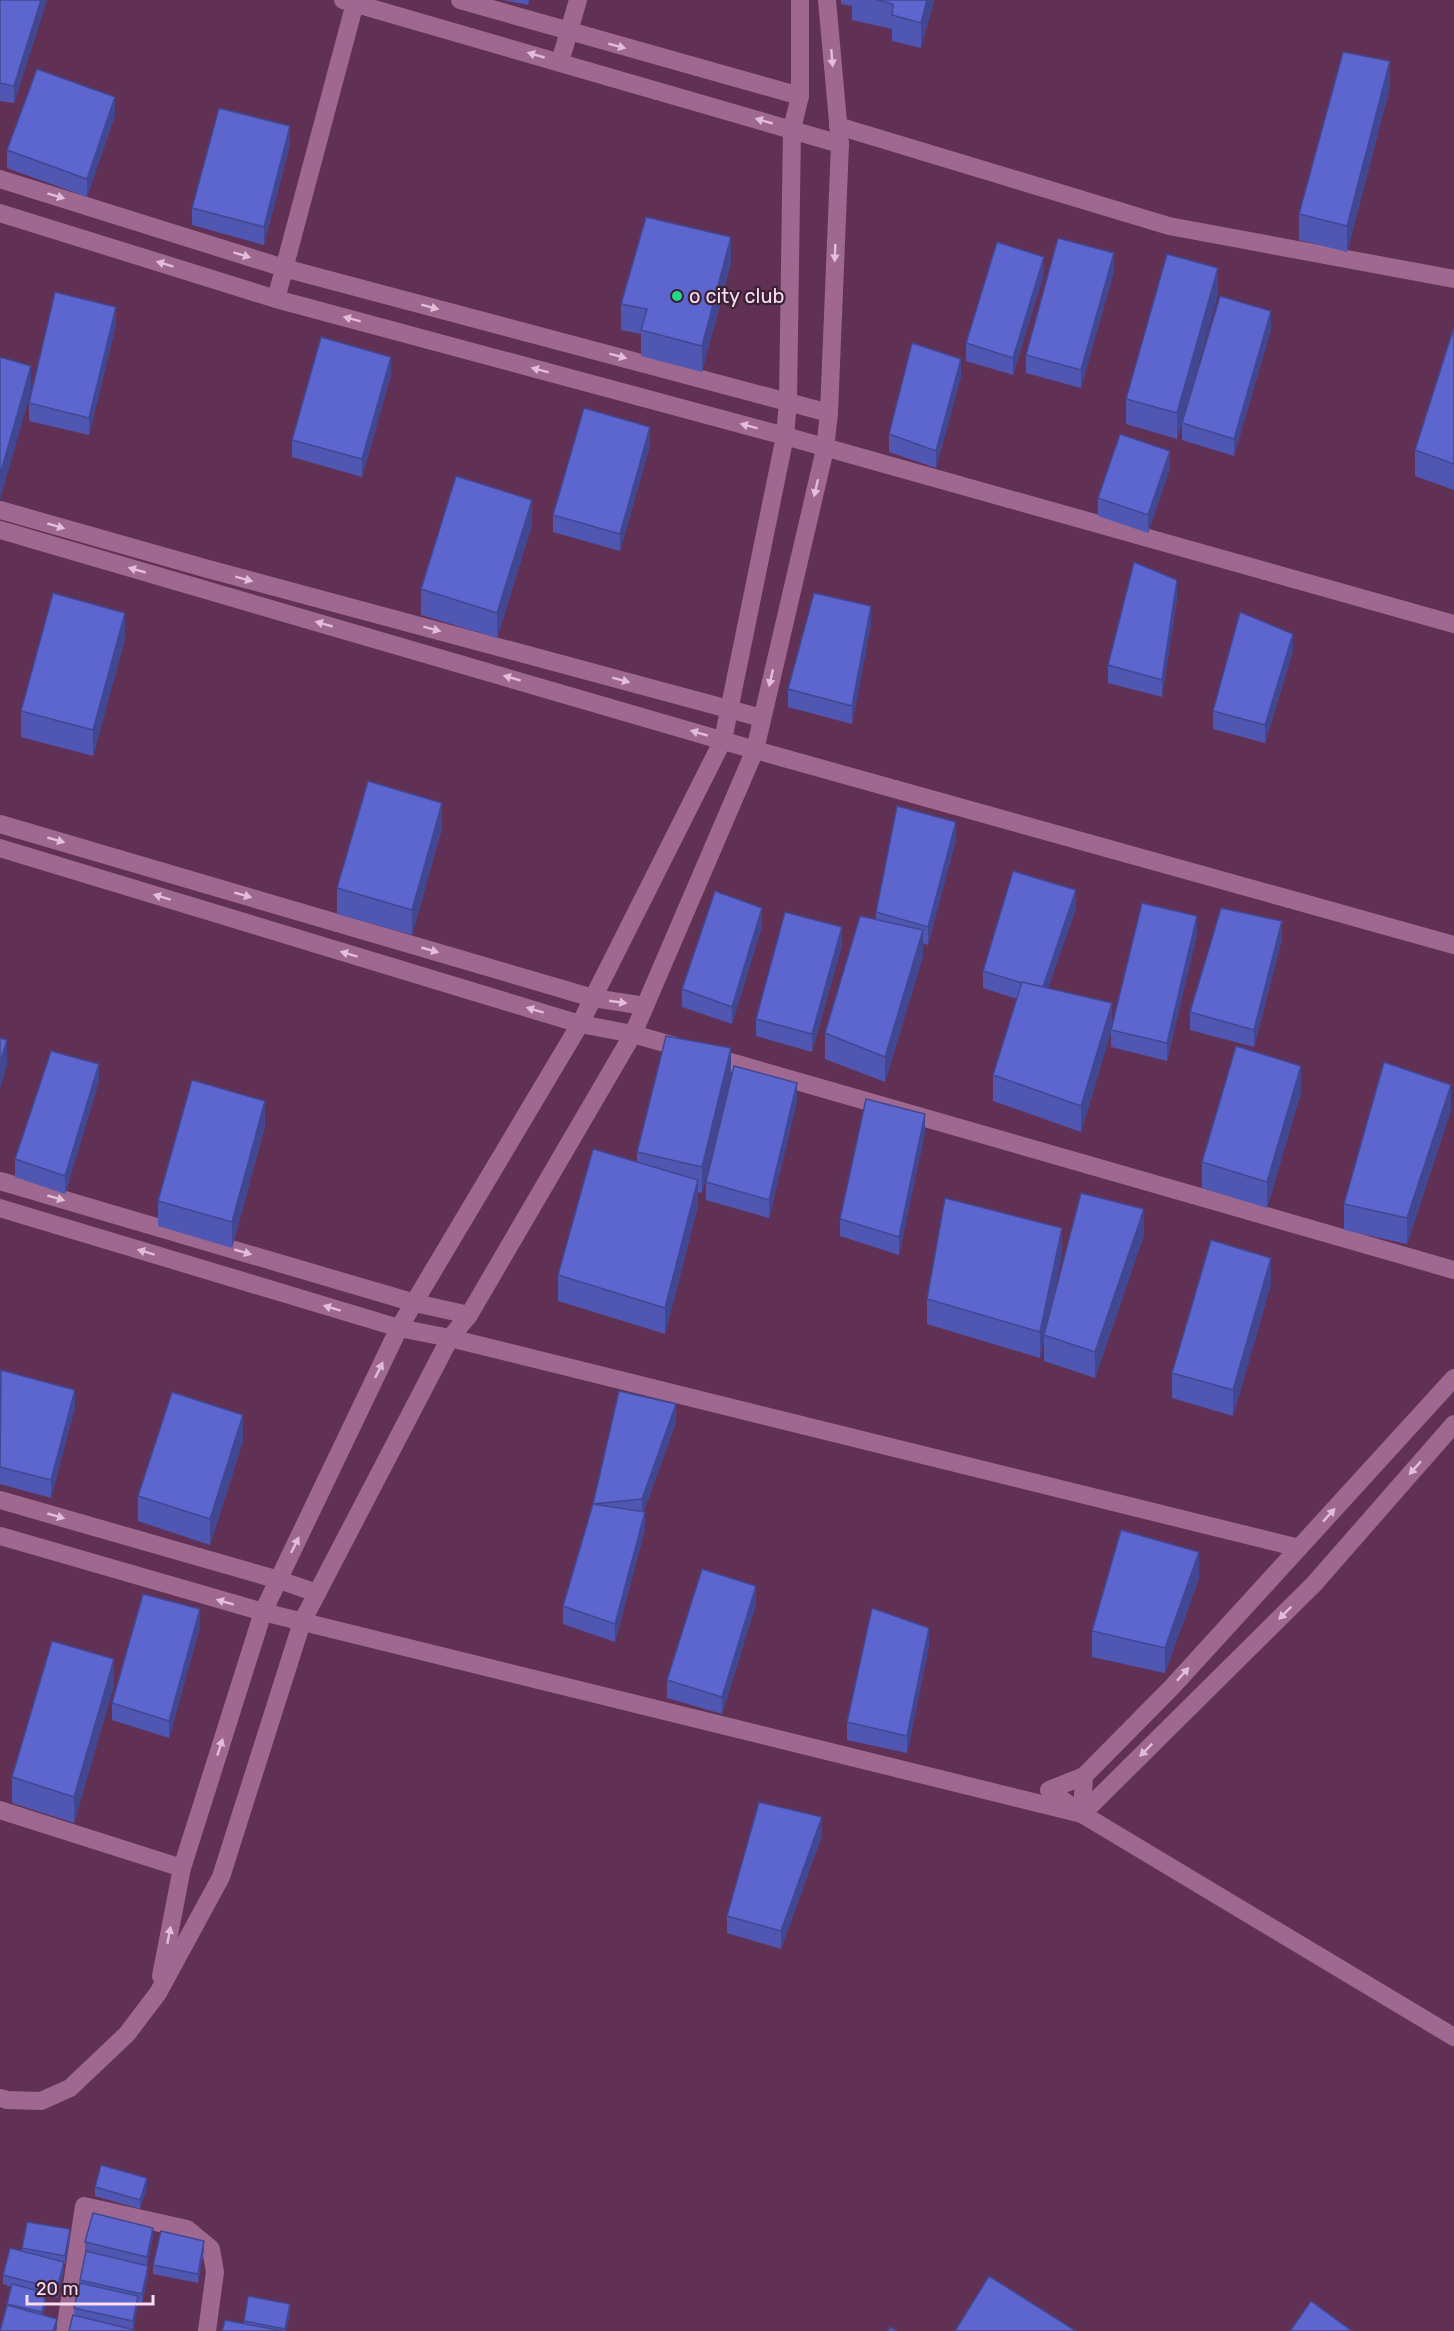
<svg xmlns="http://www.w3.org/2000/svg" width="1454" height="2331" font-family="Rubik,sans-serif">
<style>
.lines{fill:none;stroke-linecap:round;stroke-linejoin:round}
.minor{stroke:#9e6890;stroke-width:18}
.wall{fill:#5057b2}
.shaded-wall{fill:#414791}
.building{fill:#5d65cf;stroke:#414791;stroke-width:1.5}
.oneway{fill:#e3bed9}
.poi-dot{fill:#24d886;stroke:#382233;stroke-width:2}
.labels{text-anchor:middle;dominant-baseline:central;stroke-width:4.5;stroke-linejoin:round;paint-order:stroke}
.poi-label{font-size:20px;fill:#fadbf1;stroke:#382233;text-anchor:start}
</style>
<rect width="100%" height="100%" fill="#613055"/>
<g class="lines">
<g class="minor">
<polyline points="343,0 840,144"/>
<polyline points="460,0 800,96"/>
<polyline points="560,62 578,0"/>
<polyline points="838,126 1169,226 1454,279"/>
<polyline points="0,179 284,268 829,413"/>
<polyline points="0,213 276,299 785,436 1454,624"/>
<polyline points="276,299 355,3"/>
<polyline points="0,510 208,569 762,718"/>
<polyline points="0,530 755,750 1454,945"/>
<polyline points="0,824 593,998 645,1006"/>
<polyline points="0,848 580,1024 633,1034 1454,1270"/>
<polyline points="0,1181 415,1303 469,1315"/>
<polyline points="0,1208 399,1328 450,1338 1299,1548"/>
<polyline points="1454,1378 1172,1687 1084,1776 1049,1790 1082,1814 1454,2037"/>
<polyline points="0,1500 279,1580 317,1593"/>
<polyline points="0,1536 263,1612 1082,1814"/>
<polyline points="1084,1776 1082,1814 1314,1584 1454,1424"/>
<polyline points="0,1810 182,1868"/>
<polyline points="161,1976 182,1868 263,1612 399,1328 580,1024 723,740 785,436 788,401 792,129 800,96 800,0"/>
<polyline points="0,2098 7,2100 41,2101 70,2088 127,2034 158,1993 221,1877 302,1622 450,1338 469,1315 633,1034 755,750 825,449 829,413 840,144 827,0"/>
<polyline points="65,2331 84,2206 187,2229 211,2249 215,2272 207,2331"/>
</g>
</g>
<g class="wall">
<polygon points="0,0 47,0 14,103 0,101"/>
<polygon points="503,0 529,0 528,5"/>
<polygon points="841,0 934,0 921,48 892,41 892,29 852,20 852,6 841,4"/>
<polygon points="1390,87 1347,252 1299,240 1299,214"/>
<polygon points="115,115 87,197 7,168 7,150"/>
<polygon points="290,144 264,245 192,225 192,208"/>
<polygon points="731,263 702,372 641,356 641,334 621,330 621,304"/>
<polygon points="1114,271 1081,388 1026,373 1026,355"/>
<polygon points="1044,274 1013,375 966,361 966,343"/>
<polygon points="1218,294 1177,439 1126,424 1126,399"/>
<polygon points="116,325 89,435 29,421 29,403"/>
<polygon points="1454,327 1454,490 1415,476 1415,450"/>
<polygon points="1271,329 1234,456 1182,440 1182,423"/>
<polygon points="391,375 362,477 292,457 292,440"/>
<polygon points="961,376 936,468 889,452 889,434"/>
<polygon points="650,445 620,551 553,532 553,515"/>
<polygon points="1170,468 1148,533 1098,516 1098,498"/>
<polygon points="532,525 497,638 421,615 421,589"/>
<polygon points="1177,598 1162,697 1108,683 1108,665"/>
<polygon points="871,624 852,724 788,707 788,689"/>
<polygon points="125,639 93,756 21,737 21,711"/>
<polygon points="1293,651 1265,743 1213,729 1213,711"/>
<polygon points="442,828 412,935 337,914 337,888"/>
<polygon points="956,839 928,945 923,943 923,956 885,1082 825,1059 825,1033 876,919 876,912"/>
<polygon points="1076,908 1048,988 1112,1027 1197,934 1167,1061 1111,1047 1111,1031 1081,1132 993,1101 993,1075 1017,999 983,988 983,971"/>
<polygon points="762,926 732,1024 682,1007 682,989"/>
<polygon points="1282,939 1254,1047 1190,1030 1190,1012"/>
<polygon points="842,945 812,1052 756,1036 756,1019"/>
<polygon points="731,1074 702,1193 698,1192 698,1206 665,1334 558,1301 558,1275 637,1162 637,1152"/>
<polygon points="99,1081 65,1194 15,1177 15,1159"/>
<polygon points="1301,1092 1267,1208 1202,1188 1202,1162"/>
<polygon points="797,1101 769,1218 706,1200 706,1182"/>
<polygon points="1451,1110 1407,1244 1344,1230 1344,1204"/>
<polygon points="265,1126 232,1248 158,1226 158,1201"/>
<polygon points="925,1132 899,1255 840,1236 840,1219"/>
<polygon points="1144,1235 1095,1378 1044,1361 1044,1338 1040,1358 927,1324 927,1299 1062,1254 1048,1322"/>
<polygon points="1271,1284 1233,1416 1172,1398 1172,1373"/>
<polygon points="0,1372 75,1407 51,1498 0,1484"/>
<polygon points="676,1422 644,1511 645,1529 615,1642 563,1624 563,1606 593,1504"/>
<polygon points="243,1441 210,1545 138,1521 138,1496"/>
<polygon points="1199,1578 1165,1673 1092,1657 1092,1631"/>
<polygon points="756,1604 722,1714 667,1698 667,1680"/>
<polygon points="200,1627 169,1738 112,1720 112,1703"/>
<polygon points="929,1646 907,1753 847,1740 847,1722"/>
<polygon points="114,1685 74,1823 12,1803 12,1777"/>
<polygon points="822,1835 781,1949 727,1933 727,1916"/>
<polygon points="95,2187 147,2187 140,2209 95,2196"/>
<polygon points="153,2237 147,2265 148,2275 142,2303 138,2302 133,2330 74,2316 74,2308 86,2251 85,2251 85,2242"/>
<polygon points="70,2238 65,2265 64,2264 64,2271 57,2298 46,2295 46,2302 43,2315 57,2328 7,2306 11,2287 3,2284 3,2275 22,2252 22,2248"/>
<polygon points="204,2250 198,2283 153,2274 153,2265"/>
<polygon points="290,2313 286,2331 222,2331 244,2324 244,2321"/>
</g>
<g class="shaded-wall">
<polygon points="41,0 47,0 14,103 14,86"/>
<polygon points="927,0 934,0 921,48 921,23"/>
<polygon points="1390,61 1390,87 1347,252 1347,226"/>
<polygon points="115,97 115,115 87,197 87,179"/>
<polygon points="290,126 290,144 264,245 264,227"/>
<polygon points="731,237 731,263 702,372 702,346"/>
<polygon points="1114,253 1114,271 1081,388 1081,370"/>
<polygon points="1044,257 1044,274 1013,375 1013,358"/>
<polygon points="1218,268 1218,294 1177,439 1177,413"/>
<polygon points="116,307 116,325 89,435 89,418"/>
<polygon points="1271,311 1271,329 1234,456 1234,439"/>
<polygon points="391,357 391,375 362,477 362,459"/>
<polygon points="961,359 961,376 936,468 936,451"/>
<polygon points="31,366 31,392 0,500 0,475"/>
<polygon points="650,427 650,445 620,551 620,534"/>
<polygon points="1170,451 1170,468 1148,533 1148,515"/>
<polygon points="532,500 532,525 497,638 497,613"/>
<polygon points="1177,580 1177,598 1162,697 1162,680"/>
<polygon points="871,606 871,624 852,724 852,706"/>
<polygon points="125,613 125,639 93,756 93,730"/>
<polygon points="1293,634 1293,651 1265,743 1265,725"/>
<polygon points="442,803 442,828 412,935 412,910"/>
<polygon points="956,822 956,839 928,945 928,927"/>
<polygon points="1076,890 1076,908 1042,1006 1042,989"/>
<polygon points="762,908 762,926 732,1024 732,1007"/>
<polygon points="1197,916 1197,934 1167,1061 1167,1043"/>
<polygon points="1282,921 1282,939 1254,1047 1254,1030"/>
<polygon points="842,927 842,945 812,1052 812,1034"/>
<polygon points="923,930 923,956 885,1082 885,1057"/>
<polygon points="1112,1003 1112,1029 1081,1132 1081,1106"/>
<polygon points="7,1040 7,1065 0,1089 0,1063"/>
<polygon points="731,1048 731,1074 702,1193 702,1167"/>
<polygon points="99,1064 99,1081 65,1194 65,1176"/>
<polygon points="1301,1066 1301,1092 1267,1208 1267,1182"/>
<polygon points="797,1083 797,1101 769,1218 769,1200"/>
<polygon points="1451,1085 1451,1110 1407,1244 1407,1218"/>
<polygon points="265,1101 265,1126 232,1248 232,1222"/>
<polygon points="925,1114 925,1132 899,1255 899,1237"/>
<polygon points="698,1180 698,1206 665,1334 665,1308"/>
<polygon points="1144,1209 1144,1235 1095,1378 1095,1352"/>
<polygon points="1062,1228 1062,1254 1040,1358 1040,1332"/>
<polygon points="1271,1258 1271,1284 1233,1416 1233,1390"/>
<polygon points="75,1390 75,1407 51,1498 51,1480"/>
<polygon points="676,1404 676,1422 642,1517 642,1499"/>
<polygon points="243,1415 243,1441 210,1545 210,1519"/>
<polygon points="645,1512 645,1529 615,1642 615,1624"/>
<polygon points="1199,1552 1199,1578 1165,1673 1165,1648"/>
<polygon points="756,1586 756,1604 722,1714 722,1697"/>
<polygon points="200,1609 200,1627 169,1738 169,1721"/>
<polygon points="929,1628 929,1646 907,1753 907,1736"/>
<polygon points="114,1659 114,1685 74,1823 74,1797"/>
<polygon points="822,1817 822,1835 781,1949 781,1931"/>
<polygon points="147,2178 147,2187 140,2209 140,2200"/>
<polygon points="153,2228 153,2237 147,2266 147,2257"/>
<polygon points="70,2229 70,2238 65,2265 65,2256"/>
<polygon points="204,2241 204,2250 198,2283 198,2274"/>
<polygon points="64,2262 64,2271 57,2298 57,2289"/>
<polygon points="148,2266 148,2275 142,2303 142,2294"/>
<polygon points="46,2293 46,2302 42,2321 42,2312"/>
<polygon points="138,2296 138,2305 133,2330 133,2321"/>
<polygon points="290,2304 290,2313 286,2331 285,2331"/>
<polygon points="57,2319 57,2328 56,2331 53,2331"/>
</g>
<g class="building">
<polygon points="0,0 41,0 14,86 0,83"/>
<polygon points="877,0 927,0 921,23 892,15 893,4"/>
<polygon points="1343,52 1390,61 1347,226 1299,214"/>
<polygon points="37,69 115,97 87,179 7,150"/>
<polygon points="219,108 290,126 264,227 192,208"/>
<polygon points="646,217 731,237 702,346 641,330 647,309 621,304"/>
<polygon points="1058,238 1114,253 1081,370 1026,355"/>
<polygon points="997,242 1044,257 1013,358 966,343"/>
<polygon points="1167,254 1218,268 1177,413 1126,399"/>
<polygon points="55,292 116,307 89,418 29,403"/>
<polygon points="1220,296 1271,311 1234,439 1182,423"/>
<polygon points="1454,327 1454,464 1415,450"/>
<polygon points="321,337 391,357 362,459 292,440"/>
<polygon points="912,343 961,359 936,451 889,434"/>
<polygon points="0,357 31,366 0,475"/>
<polygon points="584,408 650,427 620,534 553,515"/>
<polygon points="1120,434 1170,451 1148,515 1098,498"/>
<polygon points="456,476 532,500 497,613 421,589"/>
<polygon points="1134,562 1177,580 1162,680 1108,665"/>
<polygon points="53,593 125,613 93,730 21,711"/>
<polygon points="814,593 871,606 852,706 788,689"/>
<polygon points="1240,612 1293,634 1265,725 1213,711"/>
<polygon points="368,781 442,803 412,910 337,888"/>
<polygon points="897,806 956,822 928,927 876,912"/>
<polygon points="1013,871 1076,890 1043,987 1022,983 983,971"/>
<polygon points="715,891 762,908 732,1007 682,989"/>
<polygon points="1142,903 1197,916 1167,1043 1111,1030"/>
<polygon points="1221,908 1282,921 1254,1030 1190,1012"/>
<polygon points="785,912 842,927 812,1034 756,1019"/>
<polygon points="860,916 923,930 885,1057 825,1033"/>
<polygon points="1022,982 1112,1003 1081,1106 993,1075"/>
<polygon points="666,1036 731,1048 702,1167 637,1152"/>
<polygon points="0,1038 7,1040 0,1063"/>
<polygon points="1236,1046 1301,1066 1267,1182 1202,1162"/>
<polygon points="51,1051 99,1064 65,1176 15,1159"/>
<polygon points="1384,1062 1451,1085 1407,1218 1344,1204"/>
<polygon points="734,1066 797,1083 769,1200 706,1182"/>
<polygon points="192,1080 265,1101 232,1222 158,1201"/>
<polygon points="866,1099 925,1114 899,1237 840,1219"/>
<polygon points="593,1149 698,1180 665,1308 558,1275"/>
<polygon points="1081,1193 1144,1209 1095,1352 1044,1335"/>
<polygon points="945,1198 1062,1228 1040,1332 927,1299"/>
<polygon points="1211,1240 1271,1258 1233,1390 1172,1373"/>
<polygon points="1,1370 75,1390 51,1480 0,1467"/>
<polygon points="619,1391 676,1404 642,1499 593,1504 645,1512 615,1624 563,1606 593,1504"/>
<polygon points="172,1392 243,1415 210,1519 138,1496"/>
<polygon points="1121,1530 1199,1552 1165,1648 1092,1631"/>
<polygon points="702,1569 756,1586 722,1697 667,1680"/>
<polygon points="143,1594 200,1609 169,1721 112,1703"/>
<polygon points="872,1608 929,1628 907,1736 847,1722"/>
<polygon points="52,1641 114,1659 74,1797 12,1777"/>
<polygon points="759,1802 822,1817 781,1931 727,1916"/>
<polygon points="101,2165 147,2178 140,2200 95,2187"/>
<polygon points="93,2213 153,2228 147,2257 85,2242"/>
<polygon points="27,2222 70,2229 65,2256 22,2248"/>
<polygon points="161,2231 204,2241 198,2274 153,2265"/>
<polygon points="10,2248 64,2262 57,2289 3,2275"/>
<polygon points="86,2251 148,2266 142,2294 80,2280"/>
<polygon points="989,2276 1076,2331 955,2331"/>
<polygon points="80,2283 138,2296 133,2321 74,2308"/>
<polygon points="12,2284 46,2293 42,2312 7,2304"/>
<polygon points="248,2296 290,2304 285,2329 244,2321"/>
<polygon points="1311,2301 1352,2331 1290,2331"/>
<polygon points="7,2305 57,2319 53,2331 0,2331"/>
<polygon points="73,2315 135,2330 135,2331 69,2331"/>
<polygon points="225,2320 282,2331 222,2331"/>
<polygon points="890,2327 897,2331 888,2331"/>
</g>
<defs><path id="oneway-solid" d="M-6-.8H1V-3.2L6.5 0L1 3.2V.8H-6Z" transform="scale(1.5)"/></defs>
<g class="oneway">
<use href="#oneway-solid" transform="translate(617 46) rotate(15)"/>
<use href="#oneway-solid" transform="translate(536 55) rotate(-164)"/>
<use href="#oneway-solid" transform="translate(832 58) rotate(85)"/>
<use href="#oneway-solid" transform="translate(764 121) rotate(-164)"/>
<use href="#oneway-solid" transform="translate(56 196) rotate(17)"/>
<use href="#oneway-solid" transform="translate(835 253) rotate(92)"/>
<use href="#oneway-solid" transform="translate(242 255) rotate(17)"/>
<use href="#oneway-solid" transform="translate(165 264) rotate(-163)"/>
<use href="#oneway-solid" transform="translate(430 307) rotate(15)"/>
<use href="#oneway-solid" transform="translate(352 319) rotate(-165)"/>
<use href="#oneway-solid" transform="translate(618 356) rotate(15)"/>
<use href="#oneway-solid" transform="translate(540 370) rotate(-165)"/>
<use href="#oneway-solid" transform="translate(749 426) rotate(-165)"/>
<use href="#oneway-solid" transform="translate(816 488) rotate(103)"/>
<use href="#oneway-solid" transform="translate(56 526) rotate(16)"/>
<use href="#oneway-solid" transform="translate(137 570) rotate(-164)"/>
<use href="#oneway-solid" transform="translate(244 579) rotate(15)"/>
<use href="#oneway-solid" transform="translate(324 624) rotate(-164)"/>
<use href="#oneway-solid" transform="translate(432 629) rotate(15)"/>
<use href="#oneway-solid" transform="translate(512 678) rotate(-164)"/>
<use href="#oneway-solid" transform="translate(771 678) rotate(103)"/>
<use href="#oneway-solid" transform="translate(621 680) rotate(15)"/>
<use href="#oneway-solid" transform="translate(699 733) rotate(-164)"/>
<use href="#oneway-solid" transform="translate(56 840) rotate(16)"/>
<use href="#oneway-solid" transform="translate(243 895) rotate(16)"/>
<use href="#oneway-solid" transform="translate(162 897) rotate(-163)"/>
<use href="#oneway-solid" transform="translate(430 950) rotate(16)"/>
<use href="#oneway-solid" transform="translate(349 954) rotate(-163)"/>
<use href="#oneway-solid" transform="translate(618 1002) rotate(8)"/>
<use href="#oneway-solid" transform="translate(535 1010) rotate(-163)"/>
<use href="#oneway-solid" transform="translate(56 1198) rotate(16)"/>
<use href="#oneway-solid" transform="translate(146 1252) rotate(-163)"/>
<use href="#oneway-solid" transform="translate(243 1252) rotate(16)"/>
<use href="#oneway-solid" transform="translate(332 1308) rotate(-163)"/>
<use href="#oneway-solid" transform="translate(379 1370) rotate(-64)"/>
<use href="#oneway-solid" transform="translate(1415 1468) rotate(131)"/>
<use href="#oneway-solid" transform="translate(1329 1515) rotate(-48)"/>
<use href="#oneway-solid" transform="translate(56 1516) rotate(16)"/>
<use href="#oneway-solid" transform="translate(295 1545) rotate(-64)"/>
<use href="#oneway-solid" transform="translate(225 1602) rotate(-164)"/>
<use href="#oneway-solid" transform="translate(1285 1613) rotate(135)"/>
<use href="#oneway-solid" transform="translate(1183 1674) rotate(-48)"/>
<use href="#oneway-solid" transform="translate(220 1747) rotate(-72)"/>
<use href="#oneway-solid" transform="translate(1146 1750) rotate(135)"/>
<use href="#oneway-solid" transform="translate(169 1935) rotate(-79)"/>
</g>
<circle class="poi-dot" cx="677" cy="296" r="6"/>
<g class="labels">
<g class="poi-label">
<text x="689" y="296">o city club</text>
</g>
</g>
<path d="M27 2295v9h126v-9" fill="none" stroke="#fadbf1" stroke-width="3"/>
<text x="36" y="2295" font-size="18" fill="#fadbf1" stroke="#382233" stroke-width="4.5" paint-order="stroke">20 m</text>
</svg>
